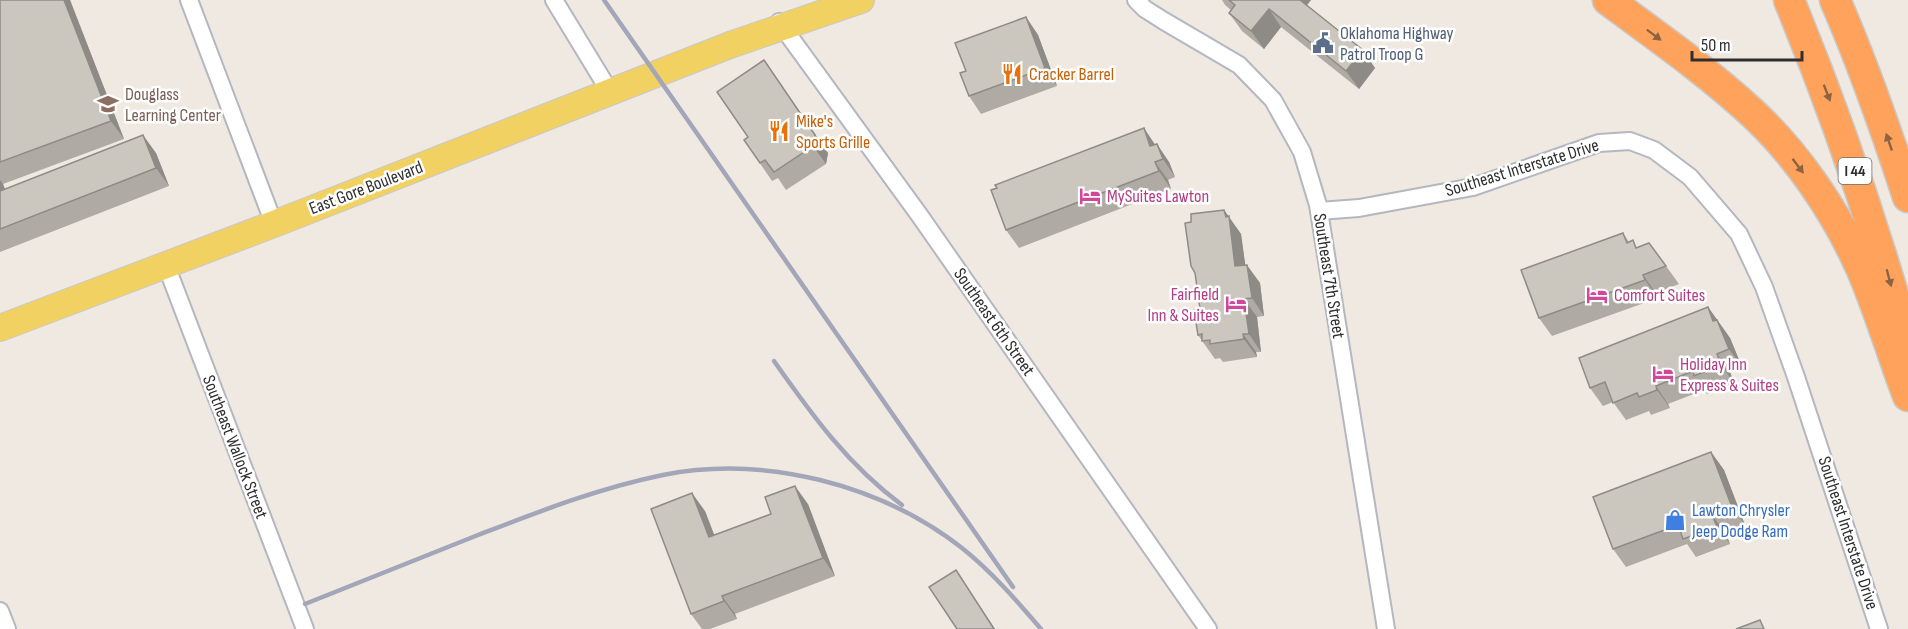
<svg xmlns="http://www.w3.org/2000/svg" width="1908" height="629" font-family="'Sofia Sans Condensed',sans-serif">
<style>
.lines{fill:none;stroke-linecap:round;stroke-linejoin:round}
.street-casing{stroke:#b4b7c1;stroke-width:20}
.primary-casing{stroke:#c9c9c9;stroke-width:28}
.highway-casing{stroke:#c9c9c9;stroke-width:33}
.street{stroke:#fff;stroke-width:16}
.primary{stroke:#f2d163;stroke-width:26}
.highway{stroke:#ffa35c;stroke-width:30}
.rail{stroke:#a3a6b8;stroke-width:4.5}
.wall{fill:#afaba4}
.shaded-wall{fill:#8e8b86}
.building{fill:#cbc7bf;stroke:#8e8b86;stroke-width:1.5}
.oneway{fill:#8c6343}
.labels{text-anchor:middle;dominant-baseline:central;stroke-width:5;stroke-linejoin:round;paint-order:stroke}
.shield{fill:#fff;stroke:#6d6d6d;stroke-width:1.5}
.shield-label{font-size:16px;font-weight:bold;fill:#2e2e2e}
.service-label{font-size:18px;fill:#4e5e75;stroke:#fff;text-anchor:start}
.food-label{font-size:18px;fill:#c56008;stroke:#fff;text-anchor:start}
.education-label{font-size:18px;fill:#785e54;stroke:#fff;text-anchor:start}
.street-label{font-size:18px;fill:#2e2e2e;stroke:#fff}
.hotel-label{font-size:18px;fill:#b23c85;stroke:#fff;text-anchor:start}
.shop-label{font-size:18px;fill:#366cbe;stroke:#fff;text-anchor:start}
</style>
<rect width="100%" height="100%" fill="#efe9e1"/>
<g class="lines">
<defs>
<g id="street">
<polyline points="189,0 274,224"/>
<polyline points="554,0 610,92"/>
<polyline points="1136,0 1145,9 1164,21 1239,65 1273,100 1302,152 1318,205 1386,629"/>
<polyline points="779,22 920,216 1208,629"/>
<polyline points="1319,211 1359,208 1473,187 1599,143 1630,141 1654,150 1690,177 1739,234 1764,287 1796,377 1879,629"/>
<polyline points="166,265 305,629"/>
<polyline points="0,611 7,629"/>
</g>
<polyline id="primary" points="0,328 274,224 730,45 861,0"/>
<g id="highway">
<path d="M 1608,0 C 1655,35 1704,69 1748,109 C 1795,151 1835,210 1861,268 C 1879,309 1892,354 1908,396"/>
<path d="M 1789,0 C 1836,114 1874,224 1907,343"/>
<path d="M 1835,0 C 1863,64 1886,130 1908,197"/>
</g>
</defs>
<use href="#street" class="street-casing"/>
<use href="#primary" class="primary-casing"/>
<use href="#highway" class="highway-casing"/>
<use href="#street" class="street"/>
<use href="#primary" class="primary"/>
<use href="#highway" class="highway"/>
<g class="rail">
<polyline points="604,0 1013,587"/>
<path d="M 774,361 C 812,415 848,465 902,505"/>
<path d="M 305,604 C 363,581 420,558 478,535 C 538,512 599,488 663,475 C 765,455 880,484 962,548 C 992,572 1016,600 1041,629"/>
</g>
</g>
<g class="wall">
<polygon points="0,0 70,0 124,139 3,184 5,189 156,153 169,186 0,252"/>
<polygon points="1222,0 1311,0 1307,5 1375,68 1359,89 1281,27 1264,49 1242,31 1229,13 1231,10 1225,5"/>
<polygon points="1026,17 1038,35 1057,86 981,114 969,96 966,71"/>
<polygon points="717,92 828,153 826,164 786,190 778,178 772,181 744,140 748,137"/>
<polygon points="1155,144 1169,162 1175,177 1168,180 1171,189 1019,248 1006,230"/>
<polygon points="1224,210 1241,234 1245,265 1260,283 1264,316 1257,317 1261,352 1256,352 1257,357 1223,362 1220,358 1215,359 1198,335 1200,309 1191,222"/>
<polygon points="1623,233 1629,242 1666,266 1679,284 1656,293 1658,298 1552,336 1539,318"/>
<polygon points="1708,307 1730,338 1742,367 1730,372 1734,383 1707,394 1704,390 1668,404 1670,408 1651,415 1649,411 1626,420 1613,402 1603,406 1590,388"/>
<polygon points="1711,452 1724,470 1745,525 1725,532 1730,544 1696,557 1687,544 1626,567 1613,549"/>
<polygon points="808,504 835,576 735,614 737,619 710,629 702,629 691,614 705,511 714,535 771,514"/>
</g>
<g class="shaded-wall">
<polygon points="64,0 70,0 124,139 111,121"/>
<polygon points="1296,0 1311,0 1303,10"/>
<polygon points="1269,9 1281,27 1264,49 1251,31"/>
<polygon points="1026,17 1038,35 1057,86 1045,68"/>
<polygon points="1363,50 1375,68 1359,89 1346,71"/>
<polygon points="764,60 828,153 826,164 813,146"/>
<polygon points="1144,128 1156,146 1150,146"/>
<polygon points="143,135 156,153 169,186 156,168"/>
<polygon points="1157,144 1169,162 1175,177 1163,159"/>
<polygon points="1155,162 1168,180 1171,189 1159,171"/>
<polygon points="0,180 3,184 12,209 0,191"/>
<polygon points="1224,210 1241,234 1248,284 1235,266"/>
<polygon points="1247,265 1260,283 1264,316 1252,298"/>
<polygon points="1643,275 1656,293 1658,298 1645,280"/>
<polygon points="1244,299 1257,317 1261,352 1249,334"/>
<polygon points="1708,307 1730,338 1742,367 1729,349 1713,321"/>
<polygon points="1243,334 1256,352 1257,357 1244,339"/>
<polygon points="1717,354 1730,372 1734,383 1721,365"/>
<polygon points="1656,386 1668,404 1670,408 1657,390"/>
<polygon points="1711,452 1724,470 1745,525 1732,507"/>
<polygon points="795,486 808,504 835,576 823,558"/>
<polygon points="692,493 705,511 722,555 709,537"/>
<polygon points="1712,515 1725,532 1730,544 1717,527"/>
<polygon points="956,570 968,588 995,629 994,629"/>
<polygon points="722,596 735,614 737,619 724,601"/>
</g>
<g class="building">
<polygon points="0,0 64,0 111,121 0,162"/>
<polygon points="1229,0 1300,0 1363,50 1346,71 1269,9 1251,31 1229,13 1235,5"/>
<polygon points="1026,17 1045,68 969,96 960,73 966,71 955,43"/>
<polygon points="764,60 815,135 813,146 774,172 765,160 760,163 744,140 748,137 717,92"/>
<polygon points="1144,128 1150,146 1157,144 1163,159 1155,162 1159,171 1006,230 991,190 997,188 995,185"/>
<polygon points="143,135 156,168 0,229 0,191"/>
<polygon points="1224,210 1226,217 1229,216 1235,266 1247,265 1252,298 1244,299 1249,334 1243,334 1244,339 1210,344 1210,340 1202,341 1202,334 1198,335 1194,310 1200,309 1195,273 1191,266 1185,223 1191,222 1191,214"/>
<polygon points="1623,233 1627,243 1633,240 1636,248 1649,243 1666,266 1643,275 1645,280 1539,318 1521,270"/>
<polygon points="1708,307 1713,321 1717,320 1729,349 1717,354 1721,365 1694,376 1693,371 1656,386 1657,390 1639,397 1637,393 1613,403 1605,382 1590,388 1579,358"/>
<polygon points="1711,452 1732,507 1712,515 1717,527 1683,539 1678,525 1613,549 1593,497"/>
<polygon points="795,486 823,558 722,596 724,601 691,614 651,509 692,493 709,537 771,514 765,497"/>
<polygon points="956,570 994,629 957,629 929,587"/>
<polygon points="1760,620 1764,629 1736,629"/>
</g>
<defs><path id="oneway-solid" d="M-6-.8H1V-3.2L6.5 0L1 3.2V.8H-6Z" transform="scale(1.5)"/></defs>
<g class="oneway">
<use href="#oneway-solid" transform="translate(1654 35) rotate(37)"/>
<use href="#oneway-solid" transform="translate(1827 93) rotate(69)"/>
<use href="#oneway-solid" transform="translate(1889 142) rotate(-109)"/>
<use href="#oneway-solid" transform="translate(1798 166) rotate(53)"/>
<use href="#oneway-solid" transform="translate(1889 278) rotate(75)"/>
</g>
<defs>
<symbol id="civic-bare" viewBox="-9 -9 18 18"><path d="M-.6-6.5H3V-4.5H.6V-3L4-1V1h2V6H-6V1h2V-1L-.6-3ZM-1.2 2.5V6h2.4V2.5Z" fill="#5c6f8a" stroke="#fff" stroke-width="2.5" paint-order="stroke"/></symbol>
<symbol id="restaurant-bare" viewBox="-9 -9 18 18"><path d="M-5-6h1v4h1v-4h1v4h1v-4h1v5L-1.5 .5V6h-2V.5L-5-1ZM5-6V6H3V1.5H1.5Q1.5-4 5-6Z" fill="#e8710a" stroke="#fff" stroke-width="2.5" paint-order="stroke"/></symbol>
<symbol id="school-bare" viewBox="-9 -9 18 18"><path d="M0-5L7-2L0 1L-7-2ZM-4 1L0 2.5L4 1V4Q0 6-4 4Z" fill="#8d6e63" stroke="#fff" stroke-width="2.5" paint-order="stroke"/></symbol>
<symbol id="hotel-bare" viewBox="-9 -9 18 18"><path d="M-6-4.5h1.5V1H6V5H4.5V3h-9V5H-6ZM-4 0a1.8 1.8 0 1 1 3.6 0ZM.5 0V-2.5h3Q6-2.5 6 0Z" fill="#d1479c" stroke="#fff" stroke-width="2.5" paint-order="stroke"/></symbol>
<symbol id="shop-bare" viewBox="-9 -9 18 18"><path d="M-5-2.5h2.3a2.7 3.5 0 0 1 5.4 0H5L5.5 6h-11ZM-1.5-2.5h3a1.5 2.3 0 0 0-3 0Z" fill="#3f7fe0" stroke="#fff" stroke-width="2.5" paint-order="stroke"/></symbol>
</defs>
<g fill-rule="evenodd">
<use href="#civic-bare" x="1308" y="28" width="30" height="30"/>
<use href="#restaurant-bare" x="997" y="59" width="30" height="30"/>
<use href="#school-bare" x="93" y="89" width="30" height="30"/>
<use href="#restaurant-bare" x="764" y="116" width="30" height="30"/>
<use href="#hotel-bare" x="1075" y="181" width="30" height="30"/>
<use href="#hotel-bare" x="1582" y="280" width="30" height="30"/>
<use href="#hotel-bare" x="1221" y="289" width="30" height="30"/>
<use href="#hotel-bare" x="1648" y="359" width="30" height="30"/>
<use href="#shop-bare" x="1660" y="505" width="30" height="30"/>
</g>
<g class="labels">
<rect class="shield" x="1838.5" y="158" width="33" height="26" rx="4.5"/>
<g class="shield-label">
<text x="1855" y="171">I 44</text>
</g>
<g class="service-label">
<text x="1340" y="33">Oklahoma Highway<tspan x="1340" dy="21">Patrol Troop G</tspan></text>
</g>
<g class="food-label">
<text x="1029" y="74">Cracker Barrel</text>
<text x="796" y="121">Mike's<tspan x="796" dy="21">Sports Grille</tspan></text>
</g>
<g class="education-label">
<text x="125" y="94">Douglass<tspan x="125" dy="21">Learning Center</tspan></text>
</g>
<g class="street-label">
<text transform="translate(1522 168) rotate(-17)">Southeast Interstate Drive</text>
<text transform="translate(366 188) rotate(-21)">East Gore Boulevard</text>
<text transform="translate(1329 276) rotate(81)">Southeast 7th Street</text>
<text transform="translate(994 322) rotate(55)">Southeast 6th Street</text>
<text transform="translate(235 447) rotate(69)">Southeast Wallock Street</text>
<text transform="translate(1848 533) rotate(72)">Southeast Interstate Drive</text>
</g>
<g class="hotel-label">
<text x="1107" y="196">MySuites Lawton</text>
<text x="1219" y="294" text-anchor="end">Fairfield<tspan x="1219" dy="21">Inn &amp; Suites</tspan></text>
<text x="1614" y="295">Comfort Suites</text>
<text x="1680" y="364">Holiday Inn<tspan x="1680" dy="21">Express &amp; Suites</tspan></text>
</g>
<g class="shop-label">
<text x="1692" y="510">Lawton Chrysler<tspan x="1692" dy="21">Jeep Dodge Ram</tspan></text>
</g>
</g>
<path d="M1692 51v9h110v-9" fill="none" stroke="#2e2e2e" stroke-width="3"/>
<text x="1701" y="51" font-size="18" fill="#2e2e2e" stroke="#ffffff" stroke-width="4.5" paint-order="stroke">50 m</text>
</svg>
